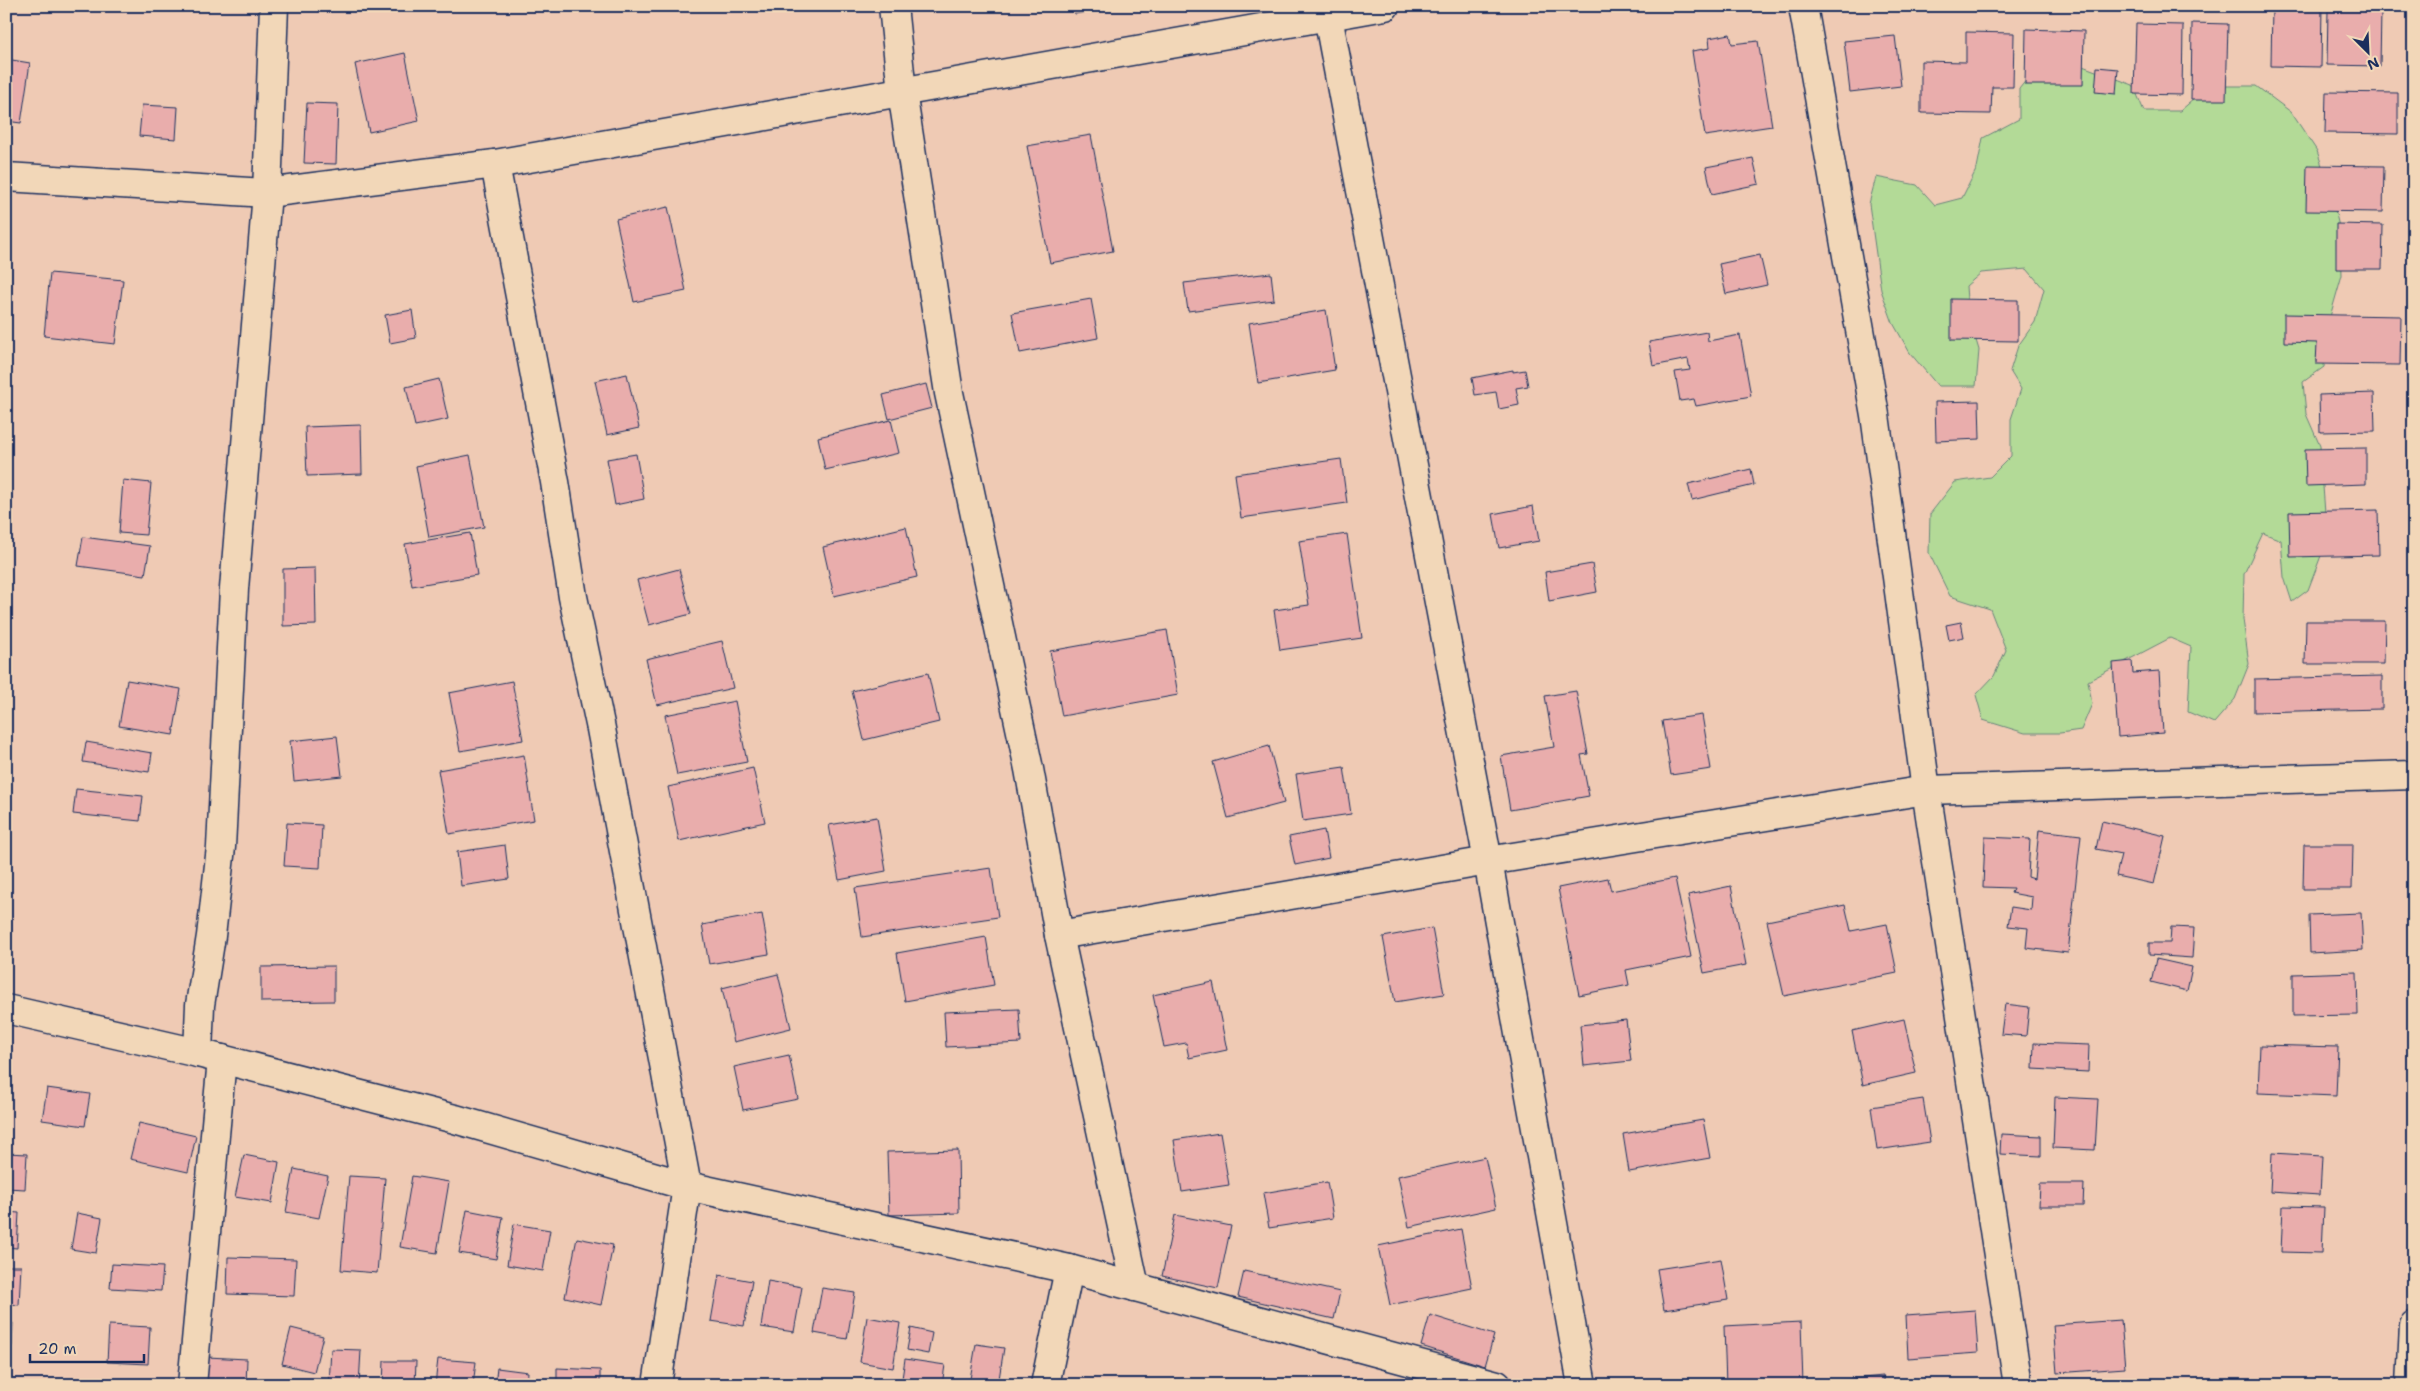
<svg xmlns="http://www.w3.org/2000/svg" width="2420" height="1391" font-family="'Shantell Sans',sans-serif">
<style>
.green{fill:#b3da97;stroke:#67847a}
.building{fill:#e9adac;stroke:#1b2f5e}
.lines{fill:none;stroke-linecap:round;stroke-linejoin:round}
.minor-casing{stroke:#1b2f5e;stroke-width:31}
.minor{stroke:#f2d7b8;stroke-width:28}
</style>
<rect width="100%" height="100%" fill="#efcab4"/>
<filter id="ink" filterUnits="userSpaceOnUse"><feTurbulence type="fractalNoise" baseFrequency=".02" numOctaves="2"/><feDisplacementMap in="SourceGraphic" scale="10" xChannelSelector="R" yChannelSelector="G"/><feConvolveMatrix kernelMatrix="1 2 1 2 8 2 1 2 1" color-interpolation-filters="sRGB"/></filter>
<g filter="url(#ink)">
<polygon class="green" points="2048,53 2133,85 2144,111 2180,111 2209,86 2256,86 2291,112 2317,151 2330,189 2341,235 2342,275 2327,327 2324,367 2303,382 2306,414 2320,446 2327,540 2308,590 2292,602 2284,577 2281,540 2263,533 2244,574 2243,619 2249,664 2235,699 2214,723 2188,712 2191,647 2170,638 2088,681 2092,704 2081,730 2060,733 2025,733 1983,720 1976,695 1994,676 2006,650 1990,609 1950,596 1929,553 1930,514 1955,482 1990,477 2011,456 2011,419 2021,389 2010,371 2018,346 2035,322 2044,289 2027,269 1981,273 1966,286 1968,314 1979,350 1976,386 1938,386 1910,353 1893,323 1881,290 1869,204 1876,177 1917,185 1935,205 1962,198 1977,168 1983,138 2019,119 2019,89"/>
<g class="building">
<polygon points="1074,6 1121,6 1075,14"/>
<polygon points="2272,6 2322,6 2321,67 2271,66"/>
<polygon points="2328,10 2381,11 2380,66 2327,65"/>
<polygon points="2192,23 2228,24 2226,100 2191,100"/>
<polygon points="2136,24 2183,25 2182,95 2134,94"/>
<polygon points="2026,29 2084,31 2083,85 2025,85"/>
<polygon points="1966,32 2014,33 2013,87 1992,87 1991,114 1921,113 1921,61 1966,62"/>
<polygon points="1730,34 1732,44 1758,41 1772,126 1705,136 1692,51 1710,48 1709,38"/>
<polygon points="1895,36 1901,86 1850,92 1844,41"/>
<polygon points="405,53 419,121 369,132 355,64"/>
<polygon points="6,59 30,63 21,123 6,121"/>
<polygon points="2097,67 2118,69 2116,94 2095,92"/>
<polygon points="2326,92 2398,93 2398,134 2325,133"/>
<polygon points="307,103 338,104 336,164 304,163"/>
<polygon points="142,105 178,107 176,139 139,136"/>
<polygon points="1091,135 1113,251 1050,263 1027,146"/>
<polygon points="1753,158 1759,184 1712,194 1706,167"/>
<polygon points="2307,165 2384,166 2383,212 2306,211"/>
<polygon points="668,207 686,291 634,302 616,219"/>
<polygon points="2336,224 2383,225 2382,269 2336,269"/>
<polygon points="1760,255 1767,285 1726,294 1719,264"/>
<polygon points="50,273 123,280 115,344 44,336"/>
<polygon points="1271,273 1274,300 1188,311 1184,283"/>
<polygon points="1091,299 1098,338 1020,353 1012,313"/>
<polygon points="1951,299 2018,300 2018,341 1951,340"/>
<polygon points="412,310 416,338 390,343 385,315"/>
<polygon points="1326,310 1335,370 1258,383 1249,323"/>
<polygon points="2284,314 2401,316 2400,365 2316,364 2317,343 2284,342"/>
<polygon points="1707,332 1708,341 1740,335 1751,396 1696,406 1694,399 1680,401 1675,372 1690,370 1688,359 1653,366 1649,342"/>
<polygon points="1513,370 1513,372 1525,370 1528,386 1516,388 1519,405 1499,409 1496,392 1475,395 1472,378"/>
<polygon points="627,374 639,428 607,435 595,381"/>
<polygon points="439,379 448,419 415,426 406,387"/>
<polygon points="926,384 932,408 889,419 883,395"/>
<polygon points="2374,393 2375,431 2320,432 2319,395"/>
<polygon points="1979,401 1980,439 1936,441 1935,402"/>
<polygon points="891,420 899,453 825,470 818,437"/>
<polygon points="361,425 362,474 307,476 305,427"/>
<polygon points="2366,448 2366,484 2306,486 2305,449"/>
<polygon points="636,454 644,499 615,505 607,459"/>
<polygon points="470,455 484,527 429,537 416,466"/>
<polygon points="1341,459 1347,503 1241,518 1235,474"/>
<polygon points="1751,469 1754,485 1692,500 1688,484"/>
<polygon points="123,480 151,483 146,535 119,533"/>
<polygon points="1533,506 1539,541 1499,548 1493,514"/>
<polygon points="2378,510 2379,555 2290,557 2289,512"/>
<polygon points="906,527 917,577 834,596 823,547"/>
<polygon points="470,533 477,575 412,586 405,544"/>
<polygon points="1347,534 1362,638 1280,650 1274,610 1309,605 1299,541"/>
<polygon points="83,537 150,546 145,575 78,566"/>
<polygon points="1592,564 1597,592 1549,601 1545,572"/>
<polygon points="315,568 316,625 283,626 283,569"/>
<polygon points="679,569 691,614 649,625 637,580"/>
<polygon points="2306,621 2385,621 2384,664 2305,664"/>
<polygon points="1961,622 1964,637 1949,640 1946,625"/>
<polygon points="1167,630 1178,695 1062,716 1050,651"/>
<polygon points="722,641 733,688 657,705 646,659"/>
<polygon points="2132,661 2133,673 2159,671 2163,733 2118,737 2113,663"/>
<polygon points="928,673 939,722 864,740 852,691"/>
<polygon points="2382,676 2382,709 2254,712 2254,679"/>
<polygon points="127,680 181,689 173,735 119,726"/>
<polygon points="512,681 523,740 460,751 449,693"/>
<polygon points="1576,691 1588,754 1581,755 1589,796 1510,810 1501,756 1554,747 1545,696"/>
<polygon points="735,701 747,762 677,775 665,715"/>
<polygon points="1702,715 1711,769 1671,775 1662,721"/>
<polygon points="337,736 342,776 294,781 290,741"/>
<polygon points="86,742 152,753 149,772 83,762"/>
<polygon points="1269,746 1284,803 1228,818 1213,762"/>
<polygon points="524,755 534,820 449,834 438,770"/>
<polygon points="1344,767 1351,814 1303,821 1296,774"/>
<polygon points="753,768 765,822 679,841 668,787"/>
<polygon points="76,789 143,796 140,821 73,814"/>
<polygon points="877,817 886,871 839,880 829,825"/>
<polygon points="2102,821 2165,836 2154,884 2116,876 2121,854 2096,849"/>
<polygon points="287,823 322,825 320,868 284,866"/>
<polygon points="1324,830 1329,858 1295,865 1289,837"/>
<polygon points="2039,830 2081,835 2068,953 2026,948 2028,928 2008,926 2011,907 2031,910 2032,897 2011,893 2013,888 1983,887 1985,837 2030,839 2028,877 2034,879"/>
<polygon points="2304,844 2353,844 2352,889 2303,889"/>
<polygon points="505,845 509,879 461,886 457,852"/>
<polygon points="991,868 998,917 862,937 855,888"/>
<polygon points="1608,878 1611,891 1675,878 1691,957 1626,970 1629,985 1579,995 1558,888"/>
<polygon points="1731,886 1746,965 1704,973 1688,895"/>
<polygon points="1845,905 1851,931 1887,924 1897,973 1784,996 1767,921"/>
<polygon points="2361,913 2363,950 2310,953 2309,915"/>
<polygon points="762,914 769,954 709,964 702,925"/>
<polygon points="2171,927 2194,928 2192,958 2149,955 2149,943 2170,943"/>
<polygon points="1432,928 1444,994 1395,1002 1383,937"/>
<polygon points="986,937 994,985 905,1001 897,953"/>
<polygon points="2156,959 2192,967 2187,991 2151,982"/>
<polygon points="334,966 334,1001 261,1002 261,967"/>
<polygon points="2357,972 2358,1015 2293,1016 2293,974"/>
<polygon points="778,974 791,1028 734,1042 722,988"/>
<polygon points="1213,982 1227,1050 1189,1058 1186,1043 1164,1047 1153,995"/>
<polygon points="2005,1004 2029,1007 2026,1036 2001,1034"/>
<polygon points="1019,1009 1021,1043 946,1047 944,1012"/>
<polygon points="1904,1019 1916,1073 1863,1085 1852,1031"/>
<polygon points="1626,1020 1631,1061 1584,1066 1580,1025"/>
<polygon points="2034,1043 2089,1045 2088,1072 2033,1069"/>
<polygon points="2260,1045 2338,1047 2336,1096 2258,1093"/>
<polygon points="789,1055 798,1099 743,1110 734,1067"/>
<polygon points="47,1088 90,1094 85,1126 42,1120"/>
<polygon points="2055,1097 2098,1099 2095,1150 2053,1148"/>
<polygon points="1923,1099 1930,1142 1877,1150 1871,1107"/>
<polygon points="1703,1120 1710,1158 1629,1172 1623,1134"/>
<polygon points="139,1123 196,1136 188,1172 130,1159"/>
<polygon points="1220,1133 1229,1185 1182,1192 1174,1140"/>
<polygon points="2001,1134 2041,1136 2041,1156 2000,1154"/>
<polygon points="958,1150 959,1213 889,1215 887,1152"/>
<polygon points="6,1153 27,1154 25,1189 6,1188"/>
<polygon points="2272,1153 2322,1156 2320,1195 2270,1192"/>
<polygon points="244,1155 279,1162 272,1203 235,1197"/>
<polygon points="1485,1157 1496,1208 1409,1227 1398,1176"/>
<polygon points="294,1169 328,1176 319,1218 286,1212"/>
<polygon points="349,1176 385,1178 377,1273 341,1270"/>
<polygon points="412,1176 449,1182 437,1253 400,1247"/>
<polygon points="1327,1182 1333,1218 1269,1228 1263,1193"/>
<polygon points="2040,1184 2084,1184 2083,1206 2039,1206"/>
<polygon points="2283,1206 2324,1207 2322,1253 2281,1252"/>
<polygon points="467,1210 503,1217 496,1259 459,1253"/>
<polygon points="6,1212 19,1213 17,1248 6,1247"/>
<polygon points="77,1213 102,1218 96,1253 71,1249"/>
<polygon points="1175,1215 1231,1226 1218,1288 1162,1276"/>
<polygon points="514,1224 550,1230 543,1271 507,1265"/>
<polygon points="1461,1229 1472,1288 1390,1305 1378,1246"/>
<polygon points="577,1238 613,1245 601,1305 565,1297"/>
<polygon points="228,1257 296,1259 294,1296 227,1294"/>
<polygon points="1721,1259 1728,1300 1664,1310 1657,1269"/>
<polygon points="112,1264 163,1267 161,1291 110,1288"/>
<polygon points="6,1266 21,1266 19,1305 6,1304"/>
<polygon points="1244,1271 1340,1292 1334,1319 1238,1297"/>
<polygon points="719,1275 752,1281 744,1326 711,1321"/>
<polygon points="768,1281 802,1287 794,1332 761,1327"/>
<polygon points="822,1288 855,1293 847,1339 814,1333"/>
<polygon points="1975,1310 1978,1353 1908,1358 1906,1315"/>
<polygon points="1430,1315 1494,1335 1485,1366 1421,1346"/>
<polygon points="867,1317 900,1323 893,1368 860,1362"/>
<polygon points="2121,1320 2125,1368 2057,1373 2053,1325"/>
<polygon points="1801,1322 1803,1385 1726,1385 1724,1326"/>
<polygon points="6,1323 13,1323 12,1346 6,1346"/>
<polygon points="109,1325 150,1327 148,1364 107,1362"/>
<polygon points="291,1328 323,1336 314,1372 282,1364"/>
<polygon points="911,1328 932,1333 928,1354 907,1350"/>
<polygon points="976,1344 1004,1348 998,1385 969,1385"/>
<polygon points="331,1349 361,1350 359,1385 329,1385"/>
<polygon points="207,1357 247,1359 246,1385 206,1385"/>
<polygon points="438,1359 476,1362 473,1385 435,1385"/>
<polygon points="905,1359 945,1365 942,1385 901,1385"/>
<polygon points="384,1361 416,1361 415,1385 383,1385"/>
<polygon points="497,1368 528,1372 527,1385 495,1385"/>
<polygon points="557,1368 600,1370 600,1385 557,1385"/>
<polygon points="1883,1376 1884,1385 1824,1385 1823,1382"/>
</g>
<g class="lines">
<defs>
<g id="minor">
<polyline points="893,6 902,92 949,393 1029,769 1059,935 1135,1287"/>
<polyline points="1326,6 1488,861 1582,1385"/>
<polyline points="1803,6 1875,415 1926,790 2018,1385"/>
<polyline points="495,164 555,482 573,597 601,729 687,1186 657,1385"/>
<polyline points="6,177 267,193 495,164 1385,6"/>
<polyline points="1059,935 1488,861 1926,790 2414,775"/>
<polyline points="6,1009 198,1053 455,1119 687,1186 1069,1269 1497,1385"/>
<polyline points="198,1053 200,1005 211,936 221,847 234,589 267,193 274,6"/>
<polyline points="192,1385 222,1059"/>
<polyline points="1045,1385 1069,1269"/>
<polyline points="2411,1385 2414,1325"/>
</g>
</defs>
<use href="#minor" class="minor-casing"/>
<use href="#minor" class="minor"/>
</g>
</g>
<rect width="2420" height="1391" fill="none" stroke="#f2d7b8" stroke-width="25"/>
<rect x="12" y="12" width="2395" height="1366" fill="none" stroke="#1b2f5e" stroke-width="2" filter="url(#ink)"/>
<g transform="translate(2368 52) rotate(156)" stroke="#f2d7b8" stroke-width="4" paint-order="stroke">
<path d="M0-4L9 19L0 12L-9 19Z" fill="#1b2f5e"/>
<text y="-8" font-size="14" font-weight="bold" text-anchor="middle" fill="#1b2f5e">N</text>
</g>
<path d="M30 1354v8h114v-8" fill="none" stroke="#1b2f5e" stroke-width="2.5"/>
<text x="38" y="1354" font-size="15" fill="#1b2f5e" stroke="#f2d7b8" stroke-width="4" paint-order="stroke">20 m</text>
</svg>
